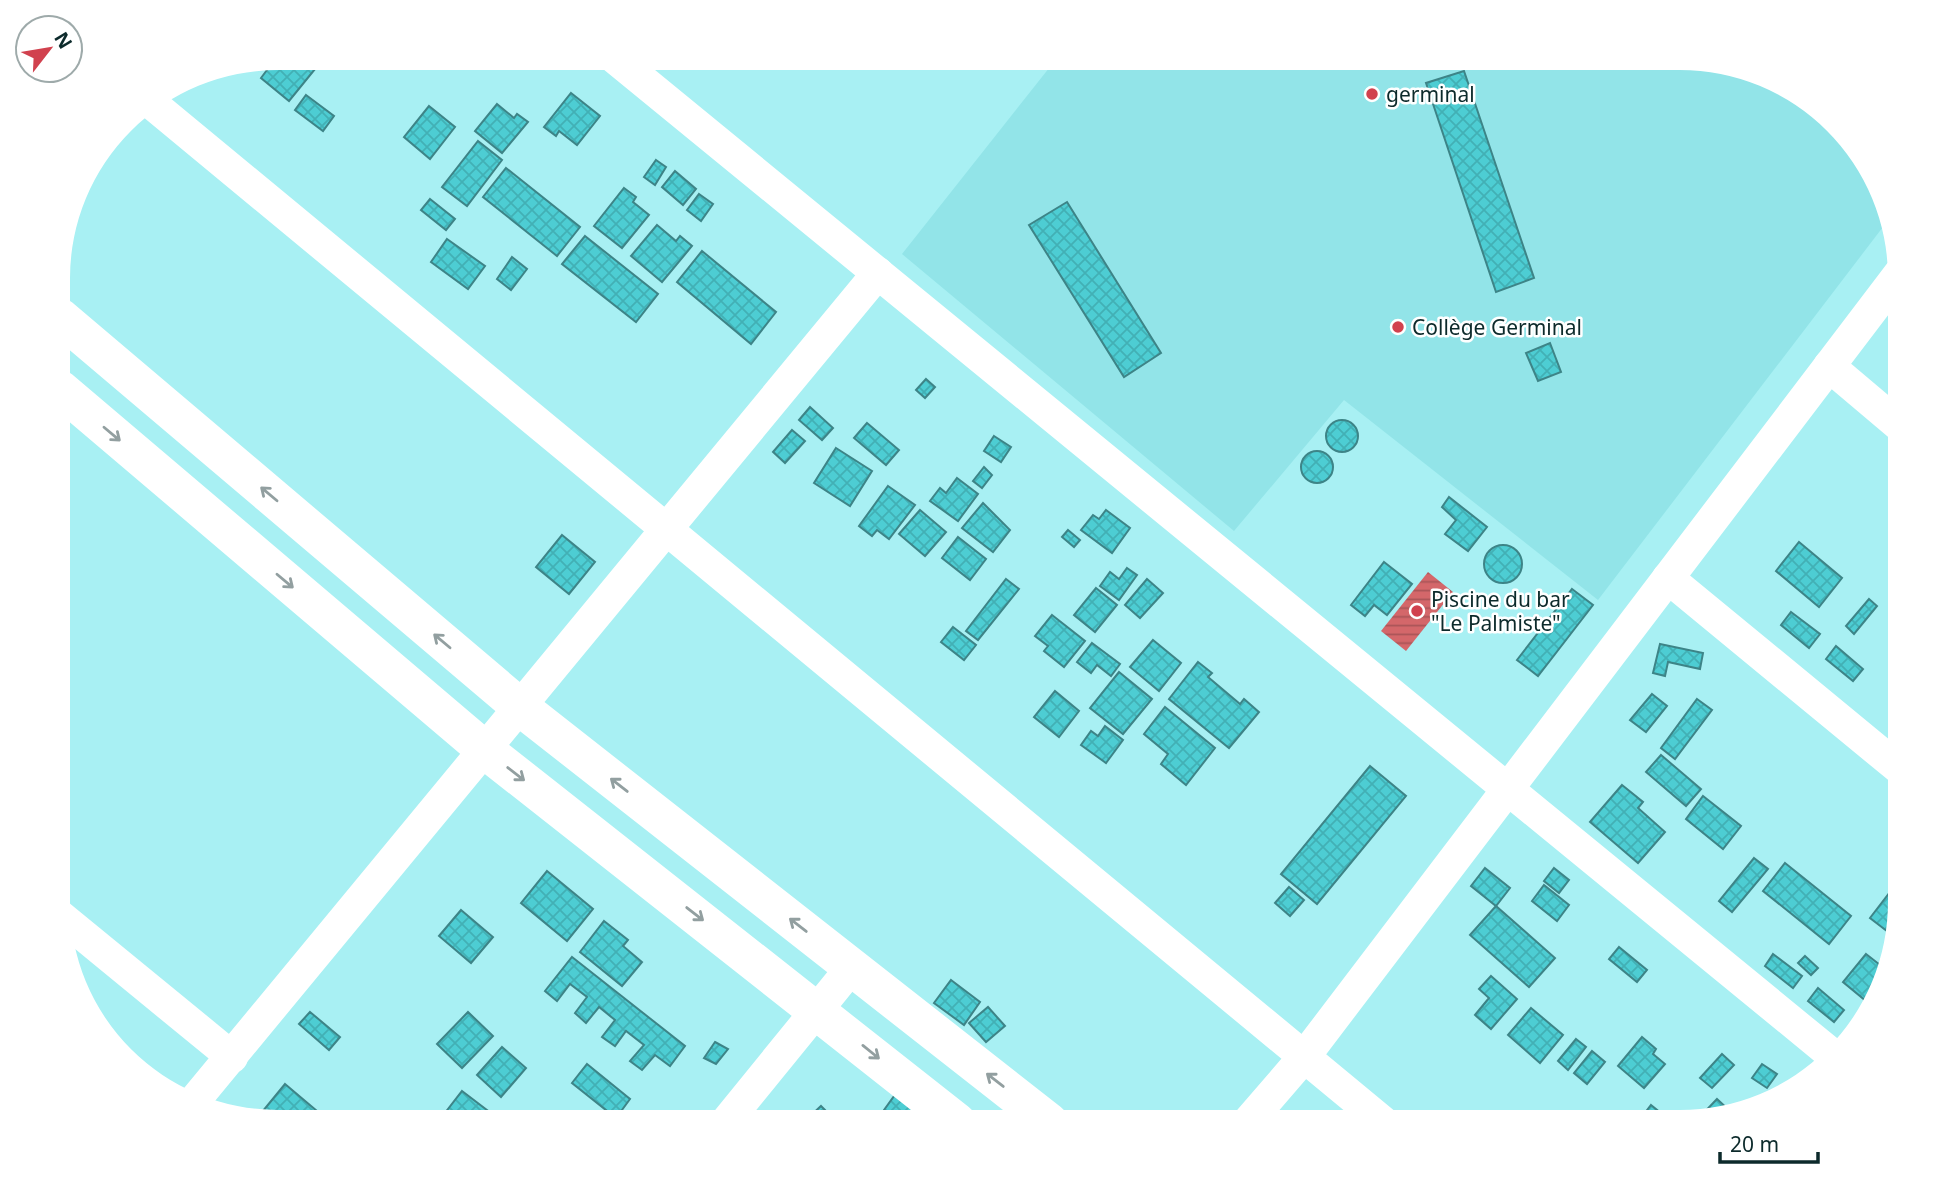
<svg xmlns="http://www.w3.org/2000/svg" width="1958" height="1180" font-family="'Noto Sans',sans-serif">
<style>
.built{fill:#92e4e8}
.water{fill:url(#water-rules)}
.building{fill:url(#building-cross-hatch);stroke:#3d8487;stroke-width:2}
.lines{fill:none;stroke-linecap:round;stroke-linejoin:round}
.street{stroke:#fff;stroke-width:32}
.primary{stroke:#fff;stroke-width:38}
.oneway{stroke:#929fa0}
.poi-dot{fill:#d1414e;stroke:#fff;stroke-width:2.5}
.labels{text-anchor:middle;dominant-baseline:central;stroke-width:5;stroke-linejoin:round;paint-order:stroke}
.poi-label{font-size:21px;fill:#0c2a2b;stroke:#fff;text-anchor:start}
</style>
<defs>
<pattern id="water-rules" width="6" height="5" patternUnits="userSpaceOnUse" patternTransform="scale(1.75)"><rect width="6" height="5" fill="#d4676a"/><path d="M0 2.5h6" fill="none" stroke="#aa5557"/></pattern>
<pattern id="building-cross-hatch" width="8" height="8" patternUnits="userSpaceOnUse" patternTransform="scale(1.75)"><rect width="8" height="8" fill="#4dcdd3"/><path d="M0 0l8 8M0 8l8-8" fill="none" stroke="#42b0b5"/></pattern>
</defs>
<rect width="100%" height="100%" fill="#a8f0f3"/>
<polygon class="built" points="1057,58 1680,58 1790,87 1863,156 1886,223 1598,600 1344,400 1234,531 902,254"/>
<polygon class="water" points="1428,572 1453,592 1406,651 1381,631"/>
<g class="building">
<polygon points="276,58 324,58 289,101 261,78"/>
<polygon points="1464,71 1534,278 1496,292 1426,83"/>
<polygon points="571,93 600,116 577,145 559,131 556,136 544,127"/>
<polygon points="306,95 334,116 323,131 295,110"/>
<polygon points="497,104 514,118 517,114 528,122 502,153 475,131"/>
<polygon points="429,106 455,127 430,159 404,137"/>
<polygon points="478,141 502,160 467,206 442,187"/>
<polygon points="656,160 666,167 655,185 644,177"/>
<polygon points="506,168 580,227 557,256 483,197"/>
<polygon points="675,171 696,189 683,205 662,187"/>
<polygon points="624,188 636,197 633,202 649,215 622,248 594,226"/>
<polygon points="699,194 713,204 701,221 687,210"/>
<polygon points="430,199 455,219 446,230 421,210"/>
<polygon points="1067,202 1161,353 1124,377 1029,225"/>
<polygon points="657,225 676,241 680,236 692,246 662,282 631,256"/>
<polygon points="585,236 658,294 636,322 562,264"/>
<polygon points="447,239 485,266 468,289 431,262"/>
<polygon points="702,251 776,312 751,344 677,282"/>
<polygon points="512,257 527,269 511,290 497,279"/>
<polygon points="1550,343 1561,372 1538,381 1526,353"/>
<polygon points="926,379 935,387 925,398 916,390"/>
<polygon points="810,407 833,428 822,440 799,420"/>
<circle cx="1342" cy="436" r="16"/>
<polygon points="867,423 899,450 886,465 854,438"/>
<polygon points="792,430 805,441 785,463 773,452"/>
<polygon points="994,436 1011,447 1001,462 984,451"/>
<polygon points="836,448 872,471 850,506 814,483"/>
<circle cx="1317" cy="467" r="16"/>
<polygon points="984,467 992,475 982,488 973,481"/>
<polygon points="957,478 978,494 958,521 930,501 940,488 946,493"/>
<polygon points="888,486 915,505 889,539 877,530 872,536 859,526"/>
<polygon points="1449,497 1487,527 1468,551 1445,534 1456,520 1442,507"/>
<polygon points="983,503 1010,530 993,552 962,528"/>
<polygon points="920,510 946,532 925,556 899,534"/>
<polygon points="1106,510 1130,528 1112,553 1081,530 1093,515 1099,519"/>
<polygon points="1068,530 1080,540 1074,547 1062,537"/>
<polygon points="562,535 595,562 569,594 536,567"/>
<polygon points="958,537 986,559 970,580 942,558"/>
<polygon points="1799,542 1842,578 1819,607 1776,571"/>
<circle cx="1503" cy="564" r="19"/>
<polygon points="1384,562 1412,584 1387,615 1374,605 1365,616 1351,605"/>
<polygon points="1127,568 1137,575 1119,600 1100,586 1110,572 1119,579"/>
<polygon points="1006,579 1019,589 978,640 966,631"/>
<polygon points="1147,579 1163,593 1140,618 1125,605"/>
<polygon points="1096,588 1117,605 1095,632 1074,615"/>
<polygon points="1572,589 1593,605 1538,676 1517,660"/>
<polygon points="1869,599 1877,606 1854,634 1846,626"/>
<polygon points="1791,612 1820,634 1809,648 1781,625"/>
<polygon points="1052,615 1085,641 1064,667 1044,651 1048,646 1035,636"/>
<polygon points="953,627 976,645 964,660 941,642"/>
<polygon points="1153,640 1181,663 1159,691 1130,667"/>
<polygon points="1092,643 1120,664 1111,676 1097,665 1091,673 1077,662"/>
<polygon points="1660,644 1703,653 1700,669 1668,662 1665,676 1653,673"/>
<polygon points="1836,646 1863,669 1853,681 1826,659"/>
<polygon points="1198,662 1212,673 1208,677 1240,704 1244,699 1259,712 1229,748 1169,699"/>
<polygon points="1119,672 1152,699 1123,734 1090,708"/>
<polygon points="1055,691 1079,711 1059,737 1034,717"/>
<polygon points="1652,694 1667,706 1646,732 1630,720"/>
<polygon points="1697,699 1712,710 1675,759 1661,748"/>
<polygon points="1165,707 1215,748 1186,785 1161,764 1168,754 1144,734"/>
<polygon points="1105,726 1123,740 1106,763 1081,745 1091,731 1098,736"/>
<polygon points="1661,755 1701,789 1686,806 1646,772"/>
<polygon points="1370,766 1406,796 1317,904 1281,874"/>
<polygon points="1622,785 1643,802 1638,808 1665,832 1638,863 1590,822"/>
<polygon points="1703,796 1741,826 1723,849 1686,819"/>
<polygon points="1754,858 1768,869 1732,912 1719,901"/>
<polygon points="1785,863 1851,916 1829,944 1763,891"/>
<polygon points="1485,868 1510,888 1496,906 1471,886"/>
<polygon points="1554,868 1569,880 1559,893 1544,881"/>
<polygon points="547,871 593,909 567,941 521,903"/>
<polygon points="1900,879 1900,916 1892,935 1870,918"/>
<polygon points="1544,885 1569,905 1557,921 1532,901"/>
<polygon points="1289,887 1304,900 1290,916 1275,903"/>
<polygon points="1496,906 1555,958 1529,987 1470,935"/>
<polygon points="461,910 493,937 471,963 439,936"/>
<polygon points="604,921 628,940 623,946 642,962 622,986 580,952"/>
<polygon points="1619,947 1647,970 1637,982 1609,959"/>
<polygon points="1773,954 1802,976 1793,988 1765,966"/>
<polygon points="1866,954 1884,968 1872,1006 1843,982"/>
<polygon points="1805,956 1818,968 1811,975 1798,963"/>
<polygon points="572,957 685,1046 670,1066 655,1055 642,1070 630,1061 644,1045 626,1031 615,1046 602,1037 615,1020 599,1007 586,1023 575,1013 587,997 570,984 557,1001 545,991"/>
<polygon points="1491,976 1517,999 1491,1029 1475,1015 1489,998 1479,989"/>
<polygon points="951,980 980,1002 964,1025 934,1003"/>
<polygon points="1818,988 1844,1010 1834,1022 1808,1001"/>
<polygon points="988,1007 1005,1026 986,1042 969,1023"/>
<polygon points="1531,1008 1563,1035 1540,1063 1508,1035"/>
<polygon points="310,1012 340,1037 329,1050 299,1024"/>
<polygon points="468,1012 493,1036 462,1068 437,1044"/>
<polygon points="1642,1037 1656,1049 1653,1054 1665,1064 1644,1088 1618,1066"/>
<polygon points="1576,1039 1586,1047 1568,1070 1558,1061"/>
<polygon points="715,1042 728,1049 716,1064 704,1058"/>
<polygon points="502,1047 526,1068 501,1097 477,1075"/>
<polygon points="1592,1051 1605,1062 1587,1084 1574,1073"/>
<polygon points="1722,1054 1734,1065 1712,1088 1700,1078"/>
<polygon points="587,1064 630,1099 616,1118 572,1083"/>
<polygon points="1762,1064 1777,1074 1767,1088 1752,1078"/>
<polygon points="285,1084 330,1122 278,1122 258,1117"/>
<polygon points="462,1091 496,1117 492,1122 438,1122"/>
<polygon points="897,1092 922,1110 914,1122 886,1122 879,1117"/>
<polygon points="1717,1099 1730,1111 1696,1121"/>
<polygon points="1651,1105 1672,1122 1638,1122"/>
<polygon points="821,1106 831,1116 825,1122 804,1122"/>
</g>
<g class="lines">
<g class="street">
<polyline points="615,58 1830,1053"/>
<polyline points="150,102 1383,1122"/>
<polyline points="1829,366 1900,426"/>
<polyline points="1668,578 1900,769"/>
<polyline points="60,916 232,1057"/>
<polyline points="195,1100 878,273"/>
<polyline points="726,1122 852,967"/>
<polyline points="1248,1122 1304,1057 1900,273"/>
</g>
<g class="primary">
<polyline points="60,317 520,707 1049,1122"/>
<polyline points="60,389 485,750 957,1122"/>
</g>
</g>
<defs><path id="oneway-shaft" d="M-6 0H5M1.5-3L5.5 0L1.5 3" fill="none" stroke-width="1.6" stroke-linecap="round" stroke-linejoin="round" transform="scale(1.75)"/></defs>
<g class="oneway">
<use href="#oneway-shaft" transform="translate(112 434) rotate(40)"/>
<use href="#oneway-shaft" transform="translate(269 494) rotate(-140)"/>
<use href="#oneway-shaft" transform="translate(285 581) rotate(40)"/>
<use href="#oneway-shaft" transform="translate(442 641) rotate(-140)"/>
<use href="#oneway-shaft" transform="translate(516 774) rotate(38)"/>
<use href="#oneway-shaft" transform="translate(619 785) rotate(-142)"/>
<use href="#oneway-shaft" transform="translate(695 914) rotate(38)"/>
<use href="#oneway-shaft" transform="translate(798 925) rotate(-142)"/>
<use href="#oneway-shaft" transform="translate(871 1052) rotate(39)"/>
<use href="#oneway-shaft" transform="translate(995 1080) rotate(-142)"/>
</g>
<g class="poi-dot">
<circle cx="1372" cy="94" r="7"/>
<circle cx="1398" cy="327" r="7"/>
<circle cx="1417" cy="611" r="7"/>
</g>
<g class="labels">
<g class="poi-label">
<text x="1386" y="94">germinal</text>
<text x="1412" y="327">Collège Germinal</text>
<text x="1431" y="599">Piscine du bar<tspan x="1431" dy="24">"Le Palmiste"</tspan></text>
</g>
</g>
<path d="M0 0H1958V1180H0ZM278 70H1680A208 208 0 0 1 1888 278V902A208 208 0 0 1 1680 1110H278A208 208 0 0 1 70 902V278A208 208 0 0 1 278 70Z" fill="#fff" fill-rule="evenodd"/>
<g transform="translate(49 49) rotate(59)"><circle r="33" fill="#ffffff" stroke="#9eaaaa" stroke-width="2"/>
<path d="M0-5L12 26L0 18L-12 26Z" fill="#d1414e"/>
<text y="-10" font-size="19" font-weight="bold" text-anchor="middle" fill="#0c2a2b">N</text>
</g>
<path d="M1720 1152v10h98v-10" fill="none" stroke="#0c2a2b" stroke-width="3.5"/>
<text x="1730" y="1152" font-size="21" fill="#0c2a2b" stroke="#ffffff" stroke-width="5" paint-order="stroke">20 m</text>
</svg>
